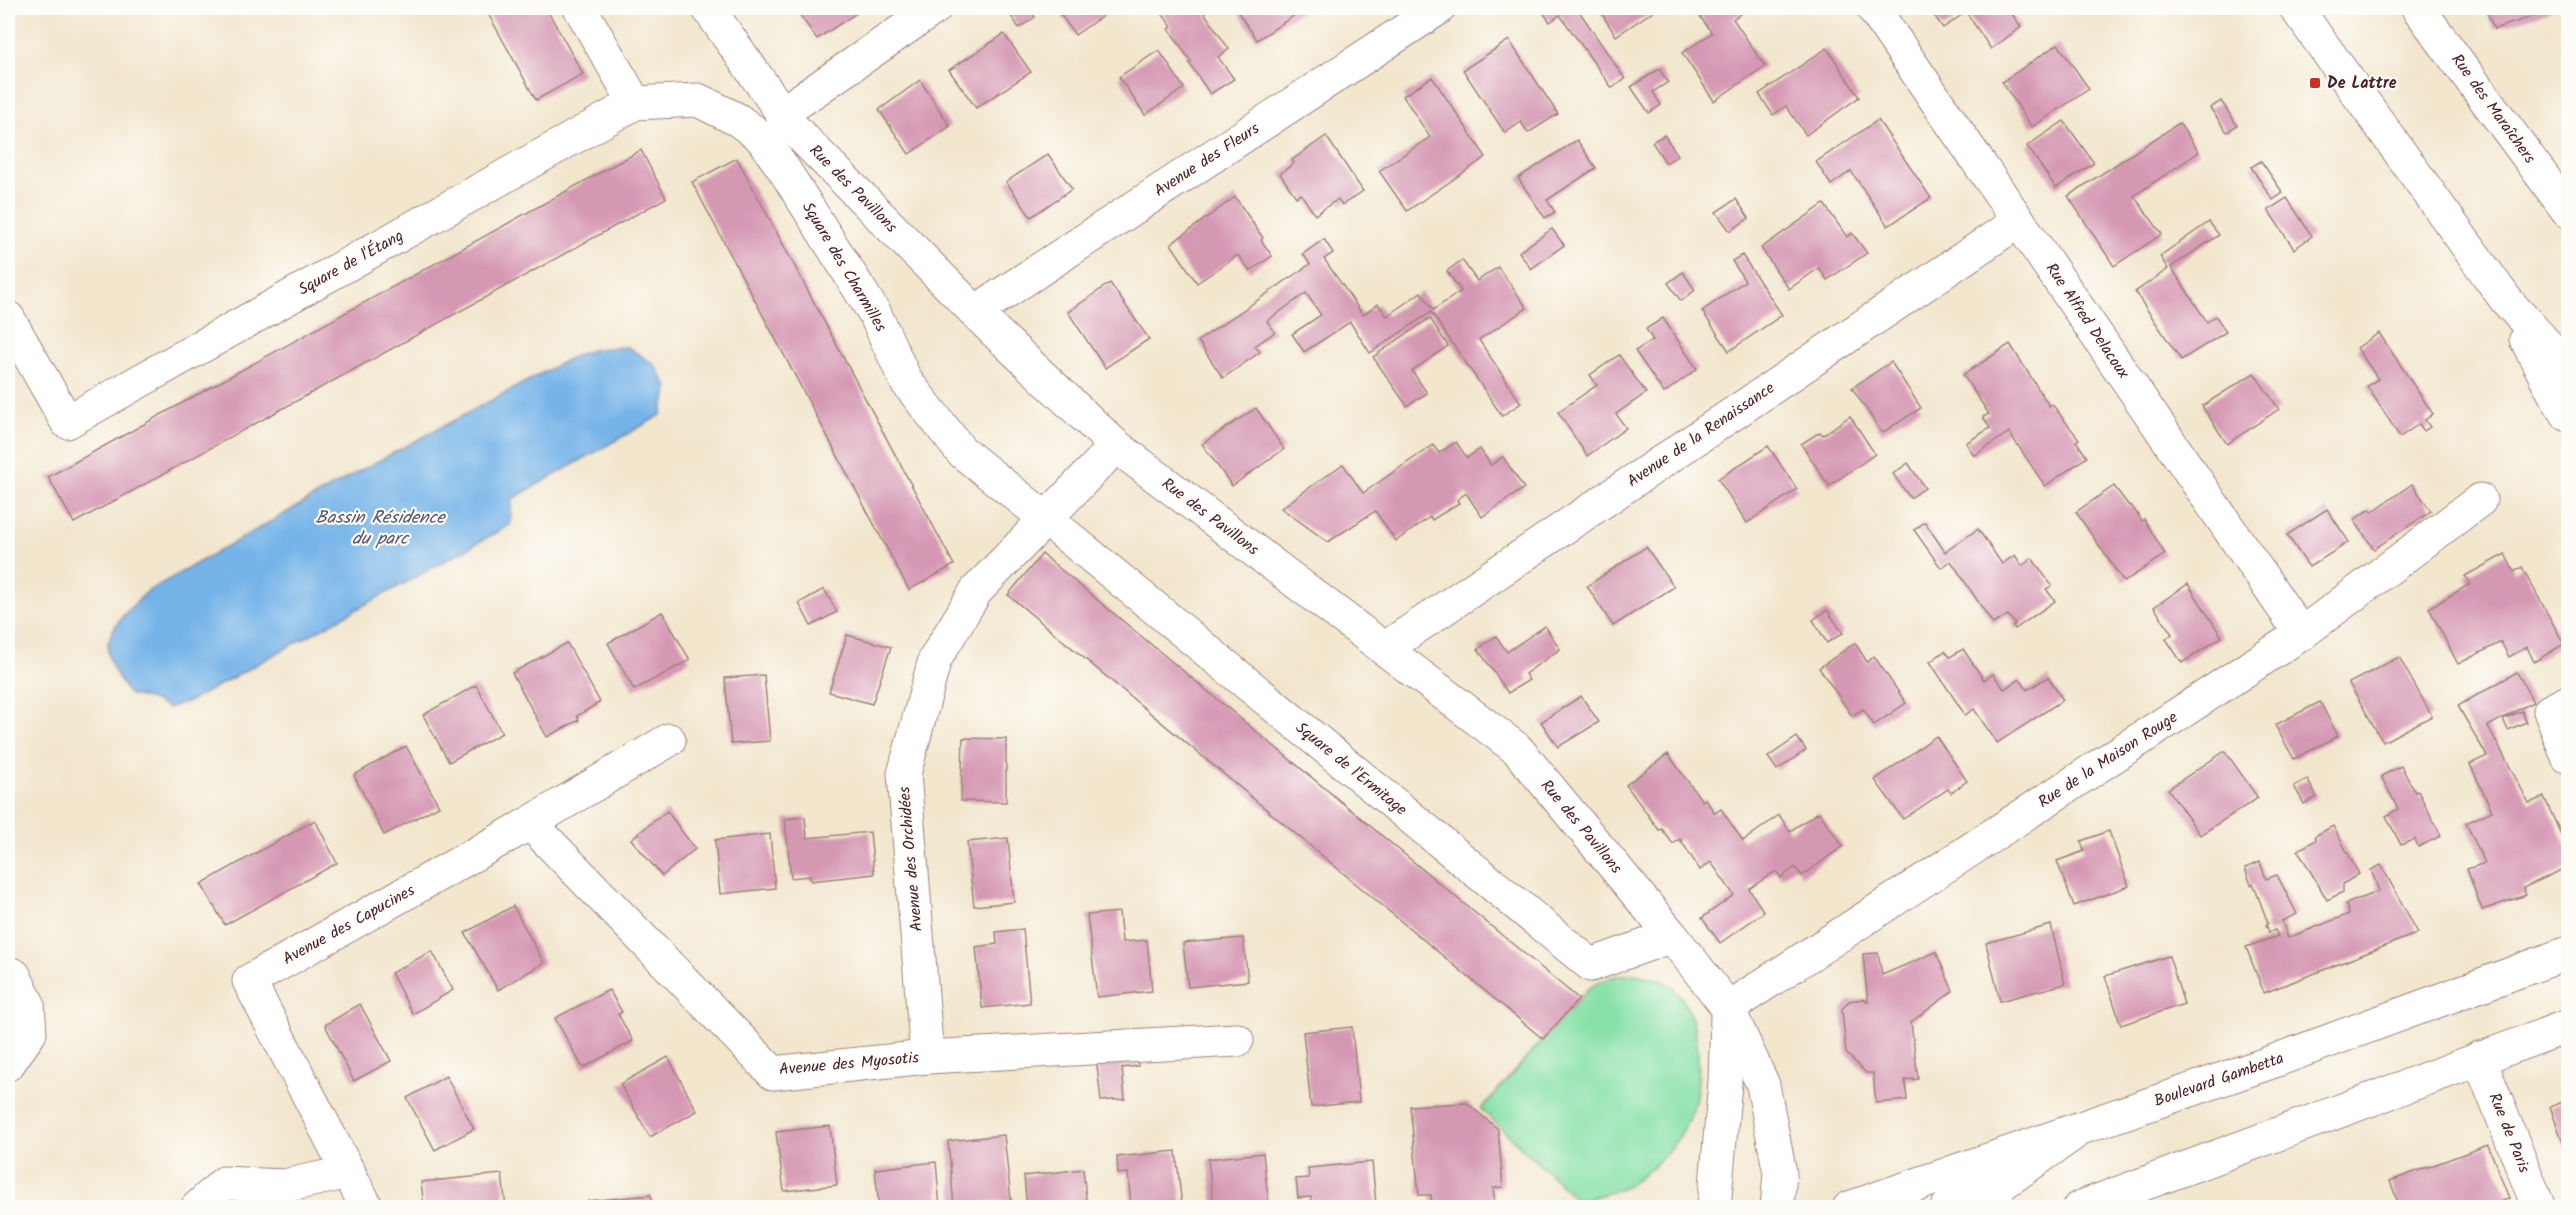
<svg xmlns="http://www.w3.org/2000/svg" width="2576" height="1215" font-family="Kalam,sans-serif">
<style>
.green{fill:#87e1a7;stroke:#688069;stroke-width:1.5}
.water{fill:#74b3e8;stroke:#5f698a;stroke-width:1.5}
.building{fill:#d598b3}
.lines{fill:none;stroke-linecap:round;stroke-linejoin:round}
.minor-casing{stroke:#9e827c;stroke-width:35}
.major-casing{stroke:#9e827c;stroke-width:35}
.minor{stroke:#fff;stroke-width:33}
.major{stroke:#fff;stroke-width:33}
.poi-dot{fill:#c8321e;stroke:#fdfcf7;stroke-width:2}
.labels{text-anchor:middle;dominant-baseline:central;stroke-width:4.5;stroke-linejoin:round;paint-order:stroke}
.poi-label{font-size:16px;font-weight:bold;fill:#4a1f2b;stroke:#fdfcf7;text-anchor:start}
.street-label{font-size:16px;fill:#4a1f2b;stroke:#fdfcf7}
.water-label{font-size:18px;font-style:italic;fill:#59536d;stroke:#fdfcf7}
</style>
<rect width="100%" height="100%" fill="#fdfcf7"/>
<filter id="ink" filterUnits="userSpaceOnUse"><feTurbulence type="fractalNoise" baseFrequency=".0167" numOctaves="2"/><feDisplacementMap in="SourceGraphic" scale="12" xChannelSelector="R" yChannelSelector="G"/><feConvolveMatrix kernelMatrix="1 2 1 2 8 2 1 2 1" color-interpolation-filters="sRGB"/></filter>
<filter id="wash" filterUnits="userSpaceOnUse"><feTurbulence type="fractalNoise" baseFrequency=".008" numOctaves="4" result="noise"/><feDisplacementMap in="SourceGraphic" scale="24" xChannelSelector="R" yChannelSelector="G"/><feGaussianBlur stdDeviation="1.35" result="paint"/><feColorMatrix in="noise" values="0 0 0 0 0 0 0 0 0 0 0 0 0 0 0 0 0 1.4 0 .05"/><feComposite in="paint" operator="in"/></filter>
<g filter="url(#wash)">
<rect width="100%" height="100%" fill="#f2e6cd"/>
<path class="green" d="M 1635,974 C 1650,977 1666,980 1677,992 C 1701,1019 1704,1084 1690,1116 C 1681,1138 1664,1158 1645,1173 C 1626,1190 1602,1195 1578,1201 L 1481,1109 L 1587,990 C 1603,978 1615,975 1635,974 Z"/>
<path class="water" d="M 628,347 L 655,365 L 668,388 L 661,415 L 512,499 L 510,525 L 190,701 L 168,708 L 152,700 L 128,694 C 122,682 109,666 108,652 C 105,629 133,605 148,591 L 358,472 L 572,357 L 595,349 Z"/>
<g id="blocks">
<g class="building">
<polygon points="485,8 546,8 583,74 536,100"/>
<polygon points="795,8 864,8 817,39"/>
<polygon points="1006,8 1029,8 1035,17 1019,28"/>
<polygon points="1056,8 1114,8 1075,35"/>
<polygon points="1158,8 1201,8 1229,49 1218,57 1234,79 1210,94 1189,63 1191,62 1169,29 1172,27"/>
<polygon points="1235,8 1303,8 1304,9 1257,40"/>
<polygon points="1540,8 1577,8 1625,79 1612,88 1560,15 1550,22"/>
<polygon points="1598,8 1658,8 1616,36"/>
<polygon points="1694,8 1749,8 1733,19 1765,66 1714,101 1682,53 1712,33"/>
<polygon points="1936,8 2008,8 2021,27 1991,49 1966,12 1943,28 1931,11"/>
<polygon points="2485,8 2559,8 2494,29"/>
<polygon points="1004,34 1031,72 976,108 949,70"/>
<polygon points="1509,40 1558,114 1528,133 1521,122 1505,133 1463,70"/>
<polygon points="2058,44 2089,89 2032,127 2002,82"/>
<polygon points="1827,48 1859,97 1806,135 1786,106 1773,115 1759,94"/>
<polygon points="1159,50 1184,88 1145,115 1119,77"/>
<polygon points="1659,69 1668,82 1653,92 1661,105 1649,113 1631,87"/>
<polygon points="1432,77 1486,157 1407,211 1379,171 1430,137 1403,96"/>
<polygon points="920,80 950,126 909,154 879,110"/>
<polygon points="2221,101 2237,125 2227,132 2210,108"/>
<polygon points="1878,120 1931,198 1888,226 1851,171 1831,185 1816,162"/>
<polygon points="2064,121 2094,163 2056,188 2027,146"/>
<polygon points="2179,123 2199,152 2134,196 2162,234 2114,266 2068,196"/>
<polygon points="1664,135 1678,155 1666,163 1652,142"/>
<polygon points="1326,136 1363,191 1342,205 1338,199 1315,215 1301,194 1296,197 1280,174 1294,163 1292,160"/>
<polygon points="1577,140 1596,168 1547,200 1555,212 1545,218 1518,178"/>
<polygon points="641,150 666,198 74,523 48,477"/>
<polygon points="1048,154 1072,189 1031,217 1006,182"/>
<polygon points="737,158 954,565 909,590 692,182"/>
<polygon points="2261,161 2283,193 2273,200 2251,167"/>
<polygon points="1235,197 1263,238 1261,240 1272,256 1250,271 1238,255 1197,283 1171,244"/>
<polygon points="2287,198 2312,236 2294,249 2268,210"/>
<polygon points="1736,199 1749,218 1730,231 1716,212"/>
<polygon points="1824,204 1847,237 1852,233 1867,253 1827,280 1819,268 1789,289 1761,248"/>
<polygon points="2209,222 2219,235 2171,267 2207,322 2216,316 2226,332 2181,360 2135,292 2168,269 2160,256"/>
<polygon points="1552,229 1564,245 1531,269 1519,252"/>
<polygon points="1324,239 1333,253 1324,259 1363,315 1378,304 1387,316 1421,292 1433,310 1461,291 1447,271 1462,260 1477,281 1498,267 1527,308 1479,340 1521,403 1502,416 1431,312 1370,353 1350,322 1304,352 1292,334 1321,315 1306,293 1267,321 1275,332 1255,346 1260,352 1223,378 1198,341 1310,264 1303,254"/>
<polygon points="1742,255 1782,315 1729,351 1702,311 1745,281 1732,261"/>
<polygon points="1683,272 1695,290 1681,301 1668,283"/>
<polygon points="1110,283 1149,339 1105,368 1068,312"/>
<polygon points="1430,318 1448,346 1412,371 1427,393 1407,406 1373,357"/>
<polygon points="1663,318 1697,369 1664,393 1635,351 1653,340 1646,329"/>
<polygon points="2379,333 2433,414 2425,420 2430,427 2424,431 2419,424 2400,437 2367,386 2378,379 2357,348"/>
<polygon points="2010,344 2049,406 2052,404 2079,439 2076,441 2087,457 2045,486 2009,432 1974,456 1966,443 1990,428 1983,417 1989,414 1963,375"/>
<polygon points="1619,355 1646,393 1616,414 1626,428 1587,456 1558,412 1597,385 1590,375"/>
<polygon points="1891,362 1921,408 1882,433 1852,388"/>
<polygon points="2254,373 2279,409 2227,444 2202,406"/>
<polygon points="1256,408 1284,449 1232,486 1202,444"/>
<polygon points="1850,416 1875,454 1829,486 1801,444 1820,432 1823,435"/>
<polygon points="1456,442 1467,458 1480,449 1491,465 1503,457 1524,488 1482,517 1466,493 1457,500 1459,503 1432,520 1430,517 1396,541 1375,511 1328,542 1281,508 1343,464 1363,493 1433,445 1439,453"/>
<polygon points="1768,446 1797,489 1747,523 1718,479"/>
<polygon points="1908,463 1925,488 1910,498 1893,474"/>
<polygon points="2412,484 2431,511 2374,549 2354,520 2370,509 2372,512"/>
<polygon points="2114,486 2129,506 2131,505 2142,521 2144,519 2165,554 2124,582 2076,512"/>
<polygon points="2327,509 2349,542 2309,567 2287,535"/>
<polygon points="1925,522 1945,552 1978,529 2002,564 2015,555 2022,566 2032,558 2052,586 2046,589 2055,601 2015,629 2013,626 2015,624 2008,615 1993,624 1951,561 1941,568 1914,530"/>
<polygon points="1646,547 1674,587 1613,626 1587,586"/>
<polygon points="1042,554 1579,999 1543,1039 1008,595"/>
<polygon points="2505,554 2514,572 2522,567 2564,644 2534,662 2527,647 2509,657 2501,642 2458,664 2429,608 2470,584 2465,576"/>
<polygon points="2188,584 2222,637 2182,663 2166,639 2172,634 2154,607"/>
<polygon points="824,589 837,612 811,626 799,603"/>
<polygon points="1827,610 1843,633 1827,643 1813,620"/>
<polygon points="662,612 690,660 634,690 608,643"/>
<polygon points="1545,626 1560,649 1525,674 1529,680 1508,693 1478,649 1496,636 1507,652"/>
<polygon points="847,635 891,647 872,704 829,692"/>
<polygon points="567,643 600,702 577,716 579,720 547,737 512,673"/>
<polygon points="1855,643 1867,662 1874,656 1906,703 1874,725 1863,709 1852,716 1819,668"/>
<polygon points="1963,649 1984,680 1993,674 2004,689 2020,679 2027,690 2048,677 2063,700 1997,743 1974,709 1965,715 1930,662 1945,651 1950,657"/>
<polygon points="2399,657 2432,716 2383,742 2349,683"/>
<polygon points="2517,672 2533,702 2488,726 2529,803 2544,797 2568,850 2568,867 2523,888 2526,895 2482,910 2467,869 2485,863 2466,823 2492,811 2470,764 2487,756 2458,706"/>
<polygon points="764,675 770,741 731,744 725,678"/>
<polygon points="476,685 502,733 449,762 423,715"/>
<polygon points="1581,696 1599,722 1558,747 1541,722"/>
<polygon points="2320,702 2338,736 2294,759 2275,725"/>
<polygon points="2522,711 2526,722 2508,730 2503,719"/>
<polygon points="1936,736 1967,781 1951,793 1948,789 1903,819 1875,780"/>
<polygon points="1797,737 1806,750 1777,770 1768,757"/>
<polygon points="963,738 1006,739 1006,802 961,801"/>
<polygon points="406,746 439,806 384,835 354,775"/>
<polygon points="2225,751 2258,798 2200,835 2168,789"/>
<polygon points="1668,754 1702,801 1705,799 1715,813 1721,809 1743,841 1779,815 1790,831 1819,812 1843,846 1802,876 1795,867 1781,878 1776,871 1749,889 1764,912 1720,943 1702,918 1734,895 1711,862 1700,870 1680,839 1673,844 1662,829 1659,830 1626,785"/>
<polygon points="2401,766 2415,792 2418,791 2441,836 2418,847 2415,839 2401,845 2386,816 2398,809 2381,776"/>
<polygon points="2307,779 2317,797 2304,804 2294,786"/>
<polygon points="667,811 695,849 662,876 631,839"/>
<polygon points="805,817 807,838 870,832 874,874 811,881 810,876 791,878 785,819"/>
<polygon points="315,820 337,863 225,925 201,884"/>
<polygon points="2333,826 2359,874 2343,884 2343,892 2327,900 2298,850 2316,840 2315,836"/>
<polygon points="2109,831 2129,886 2074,906 2057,861 2084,851 2081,841"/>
<polygon points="770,834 775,888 720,894 715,840"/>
<polygon points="1008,838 1014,902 974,906 967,842"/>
<polygon points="2260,862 2266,879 2277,875 2297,914 2282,921 2288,938 2349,914 2346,904 2379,891 2371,870 2381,865 2418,933 2264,993 2246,947 2278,936 2275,930 2269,932 2266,925 2268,923 2253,883 2251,885 2245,868"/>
<polygon points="513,906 544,963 498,990 465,933"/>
<polygon points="1119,912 1122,942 1147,940 1152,991 1097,997 1087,915"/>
<polygon points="2051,925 2065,984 2000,1001 1986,943"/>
<polygon points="1023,929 1030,1003 982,1008 976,947 997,944 996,932"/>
<polygon points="1243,938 1248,981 1188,987 1183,943"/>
<polygon points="432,951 453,990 413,1014 391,973"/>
<polygon points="1936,952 1953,991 1911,1022 1918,1079 1905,1080 1907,1100 1876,1103 1873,1073 1866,1073 1846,1053 1842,1009 1849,1001 1864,999 1868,1002 1863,954 1878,953 1882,975"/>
<polygon points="2169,956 2184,1004 2121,1025 2105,976"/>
<polygon points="609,990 622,1012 618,1014 633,1041 583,1068 555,1018"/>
<polygon points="360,1004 391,1061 354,1081 325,1025"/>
<polygon points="1352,1027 1359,1102 1311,1107 1303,1032"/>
<polygon points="1137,1054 1138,1066 1122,1068 1125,1099 1101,1101 1096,1057"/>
<polygon points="668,1057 697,1111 650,1137 620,1084"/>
<polygon points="446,1076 474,1129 435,1150 407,1098"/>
<polygon points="2568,1100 2568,1156 2550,1107"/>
<polygon points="1467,1103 1498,1129 1503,1187 1493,1188 1495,1204 1432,1208 1431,1195 1419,1195 1410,1106"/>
<polygon points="830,1126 837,1185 784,1191 776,1132"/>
<polygon points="1004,1135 1011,1200 954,1206 948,1141"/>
<polygon points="2488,1145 2509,1198 2487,1208 2400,1208 2390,1181"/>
<polygon points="1176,1151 1182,1208 1131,1208 1128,1173 1118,1174 1117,1157"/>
<polygon points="1263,1153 1269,1208 1214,1208 1208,1159"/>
<polygon points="936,1162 940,1208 879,1208 875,1169"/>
<polygon points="1372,1162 1376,1205 1312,1208 1311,1197 1298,1198 1296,1179 1309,1178 1308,1168"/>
<polygon points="1083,1169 1087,1208 1027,1208 1024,1176"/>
<polygon points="502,1174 506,1208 424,1208 421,1182"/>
<polygon points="651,1195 652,1208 588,1208 588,1201"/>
</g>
</g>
</g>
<g filter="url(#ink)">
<use href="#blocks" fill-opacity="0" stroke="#9e827c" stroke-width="1.5"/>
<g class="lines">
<defs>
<g id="minor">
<polyline points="580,8 635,103"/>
<polyline points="708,8 792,127 990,327 1116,446 1517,749 1672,936 1728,1008 1763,1085 1780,1173 1777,1208"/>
<polyline points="1873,8 2301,634"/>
<polyline points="2296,8 2506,300 2568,368"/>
<polyline points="2418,8 2568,211"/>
<polyline points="782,113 935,8"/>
<polyline points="975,312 1439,8"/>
<polyline points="8,318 67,422 635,103 698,100 738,120 761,137 783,168 875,314 906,381 961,451 1045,518 1591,965 1672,936"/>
<polyline points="2526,339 2555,395 2568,415"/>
<polyline points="1384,649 2019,221"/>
<polyline points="2568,702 2550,711 2568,757"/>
<polyline points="530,823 773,1073 927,1057 1237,1040"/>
<polyline points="1728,1008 2301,634 2480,500"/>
<polyline points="927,1057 904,774 935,659 976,591 1116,446"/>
<polyline points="2479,1058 2539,1208"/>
<polyline points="8,1064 30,1033 28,1004 14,975"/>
<polyline points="197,1208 224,1183 284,1186 349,1172"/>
<polyline points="367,1208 249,981 530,823 669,740"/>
<polyline points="1714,1208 1725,1082 1727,1016"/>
<polyline points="1947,1208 1999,1186 2072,1135"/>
</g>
<g id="major">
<polyline points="1849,1208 2266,1064 2568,953"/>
<polyline points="2079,1208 2568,1026"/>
</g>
</defs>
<use href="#minor" class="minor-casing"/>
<use href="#major" class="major-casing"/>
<use href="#minor" class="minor"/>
<use href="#major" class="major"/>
</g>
</g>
<rect class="poi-dot" x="2309" y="77" width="12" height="12" rx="3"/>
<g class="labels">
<g class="poi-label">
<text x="2327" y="83">De Lattre</text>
</g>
<g class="street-label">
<text transform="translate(2493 109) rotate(54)">Rue des Maraîchers</text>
<text transform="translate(1207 160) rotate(-33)">Avenue des Fleurs</text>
<text transform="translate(853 189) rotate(45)">Rue des Pavillons</text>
<text transform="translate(351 263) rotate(-29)">Square de l'Étang</text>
<text transform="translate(844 267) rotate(59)">Square des Charmilles</text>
<text transform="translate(2087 321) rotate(56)">Rue Alfred Delacoux</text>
<text transform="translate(1701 435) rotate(-34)">Avenue de la Renaissance</text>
<text transform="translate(1210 517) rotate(37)">Rue des Pavillons</text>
<text transform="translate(2108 760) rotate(-33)">Rue de la Maison Rouge</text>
<text transform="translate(1351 769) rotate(39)">Square de l'Ermitage</text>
<text transform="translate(1581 827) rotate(50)">Rue des Pavillons</text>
<text transform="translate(911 859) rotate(-95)">Avenue des Orchidées</text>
<text transform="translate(349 925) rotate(-29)">Avenue des Capucines</text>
<text transform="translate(849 1064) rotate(-5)">Avenue des Myosotis</text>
<text transform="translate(2219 1080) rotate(-19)">Boulevard Gambetta</text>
<text transform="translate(2509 1133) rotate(68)">Rue de Paris</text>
</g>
<g class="water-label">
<text x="380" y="518">Bassin Résidence<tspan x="380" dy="21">du parc</tspan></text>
</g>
</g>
<rect width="2576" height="1215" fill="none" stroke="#fdfcf7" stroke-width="30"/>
</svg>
